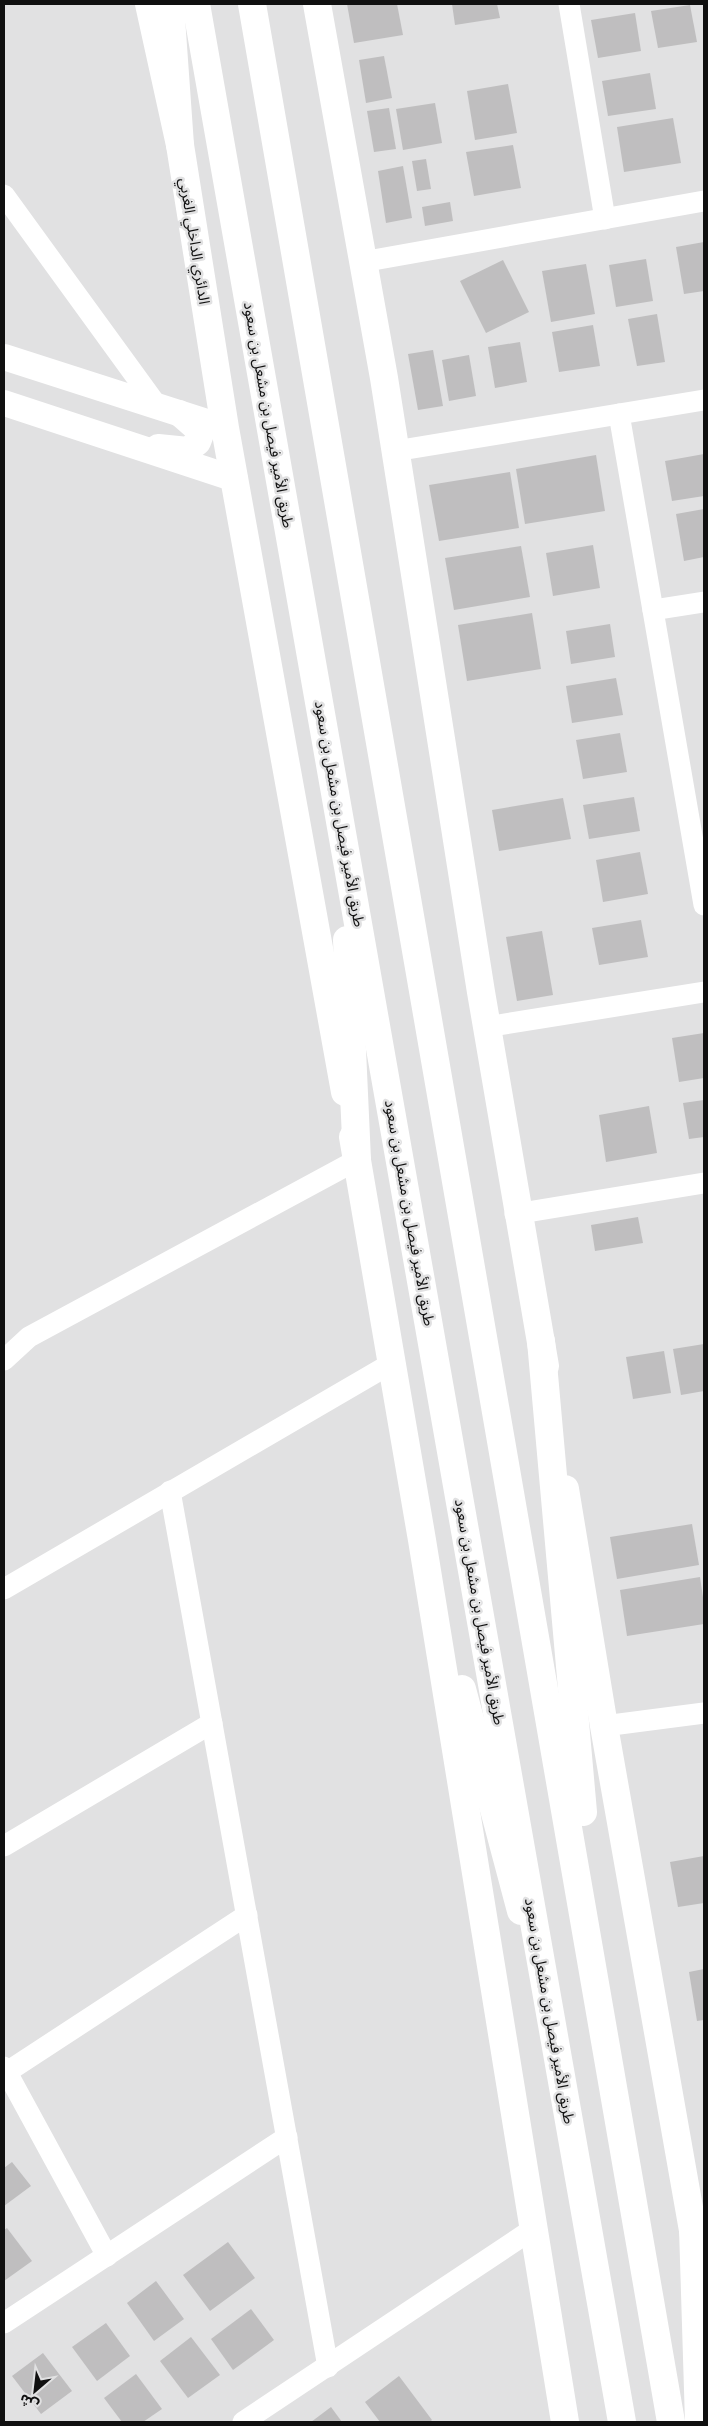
<svg xmlns="http://www.w3.org/2000/svg" width="708" height="2426" font-family="Quicksand,'Noto Sans Arabic',sans-serif">
<style>
.building{fill:#bfbebf}
.lines{fill:none;stroke-linecap:round;stroke-linejoin:round}
.minor{stroke:#fff;stroke-width:21}
.tertiary{stroke:#fff;stroke-width:26}
.secondary{stroke:#fff;stroke-width:28}
.primary{stroke:#fff;stroke-width:28}
.labels{text-anchor:middle;dominant-baseline:central;stroke-width:5;stroke-linejoin:round;paint-order:stroke}
.street-label{font-size:15px;fill:#101010;stroke:#e1e1e2}
</style>
<rect width="100%" height="100%" fill="#e1e1e2"/>
<g class="building">
<polygon points="347,4 397,4 403,35 354,43"/>
<polygon points="452,4 497,4 500,18 455,25"/>
<polygon points="690,5 697,42 658,48 651,11"/>
<polygon points="635,13 641,51 598,58 591,20"/>
<polygon points="384,56 392,98 366,103 359,60"/>
<polygon points="650,73 656,109 608,116 602,81"/>
<polygon points="508,84 517,133 475,140 467,91"/>
<polygon points="435,103 442,143 403,150 396,109"/>
<polygon points="389,108 396,149 374,152 367,111"/>
<polygon points="673,118 681,163 624,172 617,127"/>
<polygon points="513,145 521,188 474,196 466,152"/>
<polygon points="426,159 431,189 417,191 412,161"/>
<polygon points="403,166 412,218 386,223 378,171"/>
<polygon points="450,202 453,221 425,226 422,207"/>
<polygon points="704,242 704,291 684,294 676,247"/>
<polygon points="646,259 653,301 616,307 609,265"/>
<polygon points="503,260 529,312 486,333 460,281"/>
<polygon points="586,264 595,314 551,322 542,271"/>
<polygon points="657,314 665,362 637,366 628,319"/>
<polygon points="593,325 600,366 559,372 552,332"/>
<polygon points="520,342 527,382 495,388 488,347"/>
<polygon points="433,350 443,406 418,410 408,354"/>
<polygon points="469,355 476,396 449,401 442,360"/>
<polygon points="704,454 704,496 672,501 665,461"/>
<polygon points="596,455 605,511 525,524 516,469"/>
<polygon points="510,472 519,528 439,541 429,485"/>
<polygon points="704,509 704,557 684,561 676,514"/>
<polygon points="593,545 600,588 553,596 546,553"/>
<polygon points="521,546 530,597 454,610 445,558"/>
<polygon points="532,613 541,669 467,681 458,625"/>
<polygon points="610,624 615,657 571,664 566,631"/>
<polygon points="616,678 623,715 572,723 566,686"/>
<polygon points="620,733 627,772 583,779 576,740"/>
<polygon points="634,797 640,831 589,839 583,805"/>
<polygon points="563,798 571,839 499,851 492,810"/>
<polygon points="640,852 648,894 603,902 596,860"/>
<polygon points="641,920 648,957 599,965 592,928"/>
<polygon points="542,931 553,995 517,1001 506,937"/>
<polygon points="704,1033 704,1078 679,1082 672,1038"/>
<polygon points="704,1100 704,1137 689,1139 683,1103"/>
<polygon points="649,1106 657,1153 606,1162 599,1115"/>
<polygon points="638,1217 643,1243 595,1251 591,1225"/>
<polygon points="704,1344 704,1391 681,1395 673,1349"/>
<polygon points="664,1351 671,1393 633,1399 626,1357"/>
<polygon points="692,1524 699,1565 617,1579 610,1537"/>
<polygon points="700,1577 704,1604 704,1624 627,1636 620,1590"/>
<polygon points="704,1856 704,1903 678,1907 670,1862"/>
<polygon points="704,1969 704,2020 697,2021 689,1972"/>
<polygon points="12,2162 31,2186 4,2206 4,2168"/>
<polygon points="7,2228 32,2261 4,2281 4,2230"/>
<polygon points="228,2242 255,2278 210,2311 183,2275"/>
<polygon points="156,2281 184,2319 154,2341 127,2303"/>
<polygon points="251,2309 274,2340 233,2370 211,2339"/>
<polygon points="106,2323 130,2356 97,2381 72,2347"/>
<polygon points="191,2337 220,2375 188,2398 160,2361"/>
<polygon points="43,2353 72,2391 41,2414 12,2376"/>
<polygon points="136,2374 162,2409 143,2422 122,2422 104,2398"/>
<polygon points="399,2376 432,2420 430,2422 380,2422 365,2402"/>
<polygon points="331,2407 342,2422 311,2422"/>
</g>
<g class="lines">
<g class="minor">
<polyline points="569,4 605,219"/>
<polyline points="4,195 158,407"/>
<polyline points="362,262 704,201"/>
<polyline points="619,414 704,905"/>
<polyline points="395,451 704,400"/>
<polyline points="653,610 704,602"/>
<polyline points="486,1027 704,992"/>
<polyline points="515,1214 704,1183"/>
<polyline points="4,1360 29,1337 357,1160"/>
<polyline points="170,1491 328,2367"/>
<polyline points="4,1589 392,1363"/>
<polyline points="604,1726 704,1713"/>
<polyline points="4,1846 212,1723"/>
<polyline points="4,2067 107,2256"/>
<polyline points="7,2072 247,1915"/>
<polyline points="4,2323 287,2137"/>
<polyline points="243,2422 533,2229"/>
</g>
<g class="tertiary">
<polyline points="4,357 225,428"/>
<polyline points="4,403 235,479"/>
<polyline points="158,447 188,450 198,442 201,434 195,427 179,413"/>
</g>
<g class="secondary">
<polyline points="149,4 180,145 225,428 345,1092"/>
<polyline points="317,4 384,378 481,992 545,1366"/>
<polyline points="353,1137 422,1540 565,2422"/>
<polyline points="565,1489 604,1726 697,2253"/>
<polyline points="462,1689 521,1911"/>
</g>
<g class="primary">
<polyline points="170,4 180,145"/>
<polyline points="196,4 622,2422"/>
<polyline points="252,4 671,2422"/>
<polyline points="347,940 357,1160"/>
<polyline points="541,1341 583,1812"/>
<polyline points="693,2228 699,2422"/>
</g>
</g>
<g class="labels">
<g class="street-label">
<text transform="translate(195 241) rotate(81)">الدائري الداخلي الغربي</text>
<text transform="translate(269 415) rotate(80)">طريق الأمير فيصل بن مشعل بن سعود</text>
<text transform="translate(340 814) rotate(80)">طريق الأمير فيصل بن مشعل بن سعود</text>
<text transform="translate(410 1213) rotate(80)">طريق الأمير فيصل بن مشعل بن سعود</text>
<text transform="translate(480 1612) rotate(80)">طريق الأمير فيصل بن مشعل بن سعود</text>
<text transform="translate(550 2011) rotate(80)">طريق الأمير فيصل بن مشعل بن سعود</text>
</g>
</g>
<rect width="708" height="2426" fill="none" stroke="#101010" stroke-width="10"/>
<g transform="translate(35 2391) rotate(208)" stroke="#e1e1e2" stroke-width="4" paint-order="stroke">
<path d="M0-4L9 19L0 12L-9 19Z" fill="#101010"/>
<text y="-8" font-size="14" font-weight="bold" text-anchor="middle" fill="#101010">ش</text>
</g>
</svg>
